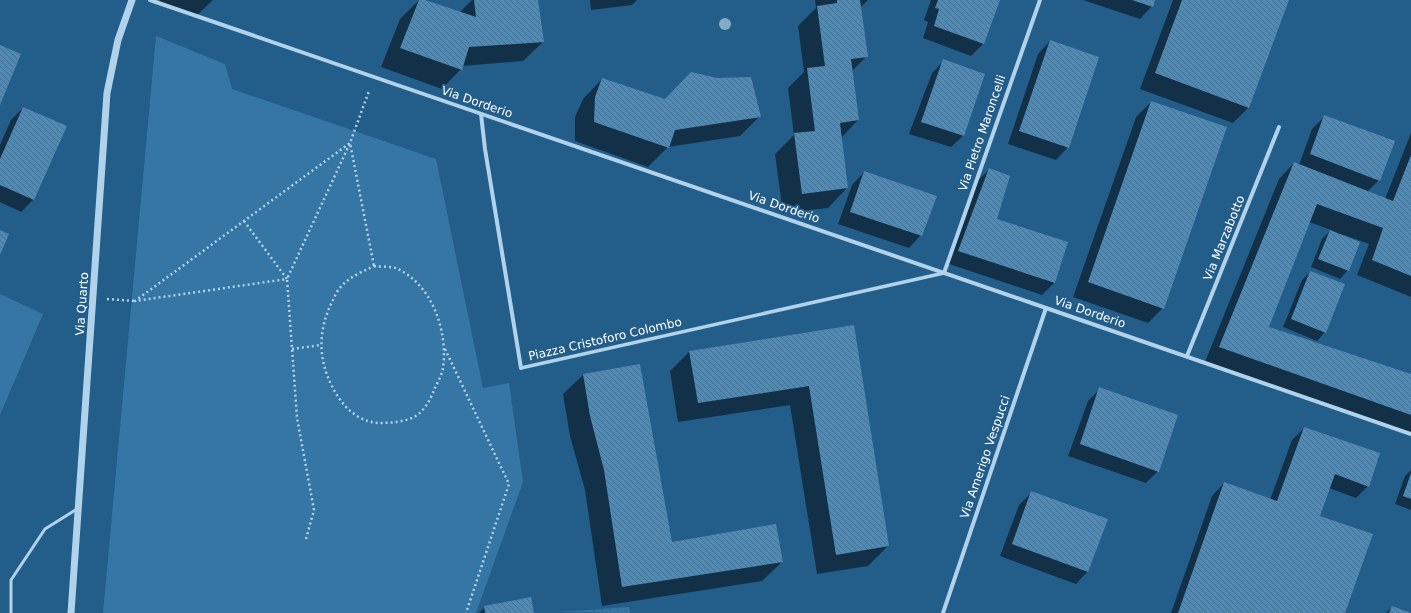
<svg xmlns="http://www.w3.org/2000/svg" width="1411" height="613" font-family="'DejaVu Sans',sans-serif">
<style>
.green{fill:#3576a5}
.garden{fill:url(#garden-dots)}
.shadow{fill:#0007}
.building{fill:url(#building-back-hatch)}
.lines{fill:none;stroke-linecap:round;stroke-linejoin:round}
.path{stroke:#b0d2ea;stroke-width:2.5;stroke-dasharray:2 3;stroke-linecap:butt}
.service{stroke:#b0d2ea;stroke-width:3}
.pedestrian{stroke:#b0d2ea;stroke-width:3.5}
.minor{stroke:#b0d2ea;stroke-width:4}
.tertiary{stroke:#b0d2ea;stroke-width:7}
.tree{fill:#85aac6}
.labels{text-anchor:middle;dominant-baseline:central;stroke-width:3.5;stroke-linejoin:round;paint-order:stroke}
.street-label{font-size:12px;fill:#fff;stroke:#235d8a}
</style>
<defs>
<pattern id="garden-dots" width="8" height="8" patternUnits="userSpaceOnUse"><rect width="8" height="8" fill="#3576a5"/><path d="M2 2h.1M6 6h.1" fill="none" stroke="#425f74" stroke-width="1.8" stroke-linecap="round"/></pattern>
<pattern id="building-back-hatch" width="6" height="6" patternUnits="userSpaceOnUse"><rect width="6" height="6" fill="#5089b3"/><path d="M-1 5l2 2M0 0l6 6M5-1l2 2" fill="none" stroke="#4e718a"/></pattern>
</defs>
<rect width="100%" height="100%" fill="#235d8a"/>
<g class="green">
<polygon points="156,36 225,64 232,89 436,159 483,388 509,383 523,482 476,613 103,613"/>
<polygon points="0,294 43,314 0,415"/>
</g>
<polygon class="garden" points="629,607 630,613 559,612"/>
<g class="shadow">
<polygon points="160,0 213,0 196,16 158,4"/>
<polygon points="419,0 460,12 472,0 537,0 543,42 523,61 462,66 461,69 442,89 381,67 400,19"/>
<polygon points="590,0 637,0 632,5 591,10"/>
<polygon points="815,0 868,0 860,8 866,57 852,71 858,120 841,138 847,188 828,208 783,213 775,154 794,135 788,88 804,72 798,26 816,8"/>
<polygon points="931,0 999,0 983,44 971,56 923,38 928,22 924,20"/>
<polygon points="1083,0 1154,0 1152,6 1140,19"/>
<polygon points="1173,0 1288,0 1248,108 1233,123 1140,89"/>
<polygon points="1050,41 1068,147 1056,160 1008,144 1038,54"/>
<polygon points="944,61 964,135 951,147 909,134 932,73"/>
<polygon points="602,79 665,100 760,116 740,136 668,147 648,167 575,141 575,117 583,99"/>
<polygon points="1151,102 1163,308 1148,323 1073,297 1136,117"/>
<polygon points="23,108 33,200 21,212 0,202 0,145 11,120"/>
<polygon points="1324,117 1379,180 1367,192 1385,199 1411,133 1411,297 1357,275 1369,244 1344,235 1348,270 1340,279 1311,267 1322,239 1331,230 1309,222 1267,328 1411,375 1411,435 1205,362 1279,179 1294,163 1299,165 1312,129"/>
<polygon points="990,169 995,220 1067,243 1054,283 1042,295 946,263 977,181"/>
<polygon points="864,172 921,235 909,248 838,224 852,185"/>
<polygon points="1310,272 1325,332 1317,341 1283,327 1302,280"/>
<polygon points="853,326 888,546 868,566 817,574 790,405 678,422 670,371 690,351"/>
<polygon points="640,365 671,543 782,562 762,581 602,606 585,490 570,436 563,394 583,375"/>
<polygon points="1100,389 1158,471 1146,483 1068,456 1088,401"/>
<polygon points="1304,428 1368,486 1356,498 1329,488 1319,516 1344,613 1171,613 1212,496 1224,483 1270,500 1292,440"/>
<polygon points="1411,470 1411,510 1395,504 1405,476"/>
<polygon points="1032,492 1088,571 1076,584 1000,556 1019,505"/>
<polygon points="485,607 532,613 479,613"/>
<polygon points="1392,607 1409,613 1386,613"/>
</g>
<g class="building">
<polygon points="419,0 425,0 476,17 474,0 538,0 544,42 469,47 462,70 400,48"/>
<polygon points="837,0 860,0 868,57 851,59 859,120 840,123 848,188 802,194 794,133 815,131 807,68 825,66 817,6 837,3"/>
<polygon points="938,0 1000,0 984,44 934,26 939,9 935,8"/>
<polygon points="1132,0 1155,0 1153,7"/>
<polygon points="1182,0 1289,0 1249,108 1155,73"/>
<polygon points="1050,40 1099,57 1069,148 1019,131"/>
<polygon points="0,45 21,54 0,105"/>
<polygon points="943,59 985,74 964,136 921,122"/>
<polygon points="691,72 717,78 751,77 761,117 675,130 669,148 594,122 595,97 602,78 665,99"/>
<polygon points="1151,101 1227,127 1164,309 1088,282"/>
<polygon points="23,107 67,126 34,200 0,185 0,159"/>
<polygon points="1324,115 1395,141 1380,181 1310,154"/>
<polygon points="1411,155 1411,276 1372,260 1383,228 1317,204 1269,327 1411,374 1411,415 1219,347 1294,162 1393,201"/>
<polygon points="989,168 1010,176 997,219 1068,242 1055,283 958,251"/>
<polygon points="864,171 937,196 922,236 850,212"/>
<polygon points="0,230 9,234 0,255"/>
<polygon points="1330,230 1360,242 1349,271 1318,259"/>
<polygon points="1310,271 1345,284 1326,333 1291,319"/>
<polygon points="854,325 889,546 836,555 809,386 698,403 689,351"/>
<polygon points="640,364 672,542 776,524 783,562 622,587 604,470 590,416 583,374"/>
<polygon points="1099,387 1178,415 1159,472 1080,444"/>
<polygon points="1304,427 1380,453 1369,487 1335,474 1320,516 1373,534 1345,613 1178,613 1224,482 1277,501"/>
<polygon points="1411,473 1411,499 1403,496"/>
<polygon points="1031,491 1108,519 1088,572 1012,544"/>
<polygon points="531,597 534,613 485,613 484,606"/>
<polygon points="1392,606 1411,613 1389,613"/>
</g>
<g class="lines">
<g class="path">
<polyline points="244,221 287,279 135,301 350,143 374,266"/>
<path d="M 374,266 C 382,267 392,266 398,269 C 433,286 448,332 443,368 C 442,375 437,383 434,390 C 430,401 423,413 412,418 C 402,422 390,423 379,423 C 357,422 341,405 332,386 C 318,359 318,330 332,302 C 334,298 336,293 339,289 C 348,277 362,272 374,266 Z"/>
<polyline points="107,299 135,301"/>
<polyline points="292,349 321,345"/>
<polyline points="445,349 509,484 466,613"/>
<polyline points="306,539 314,510 297,418 287,279 350,143 369,91"/>
</g>
<polyline class="service" points="11,613 11,580 45,529 77,509"/>
<polyline class="pedestrian" points="521,368 944,273"/>
<g class="minor">
<polyline points="150,0 1046,308 1411,434"/>
<polyline points="481,114 485,149 521,368"/>
<polyline points="944,273 1040,0"/>
<polyline points="1187,356 1279,127"/>
<polyline points="943,613 1046,308"/>
</g>
<polyline class="tertiary" points="71,613 107,93 118,40 132,0"/>
</g>
<circle class="tree" cx="725" cy="24" r="6"/>
<g class="labels">
<g class="street-label">
<text transform="translate(477 102) rotate(19)">Via Dorderio</text>
<text transform="translate(982 133) rotate(-71)">Via Pietro Maroncelli</text>
<text transform="translate(784 207) rotate(19)">Via Dorderio</text>
<text transform="translate(1224 238) rotate(-68)">Via Marzabotto</text>
<text transform="translate(82 304) rotate(-86)">Via Quarto</text>
<text transform="translate(1090 312) rotate(19)">Via Dorderio</text>
<text transform="translate(605 339) rotate(-13)">Piazza Cristoforo Colombo</text>
<text transform="translate(985 457) rotate(-71)">Via Amerigo Vespucci</text>
</g>
</g>
</svg>
